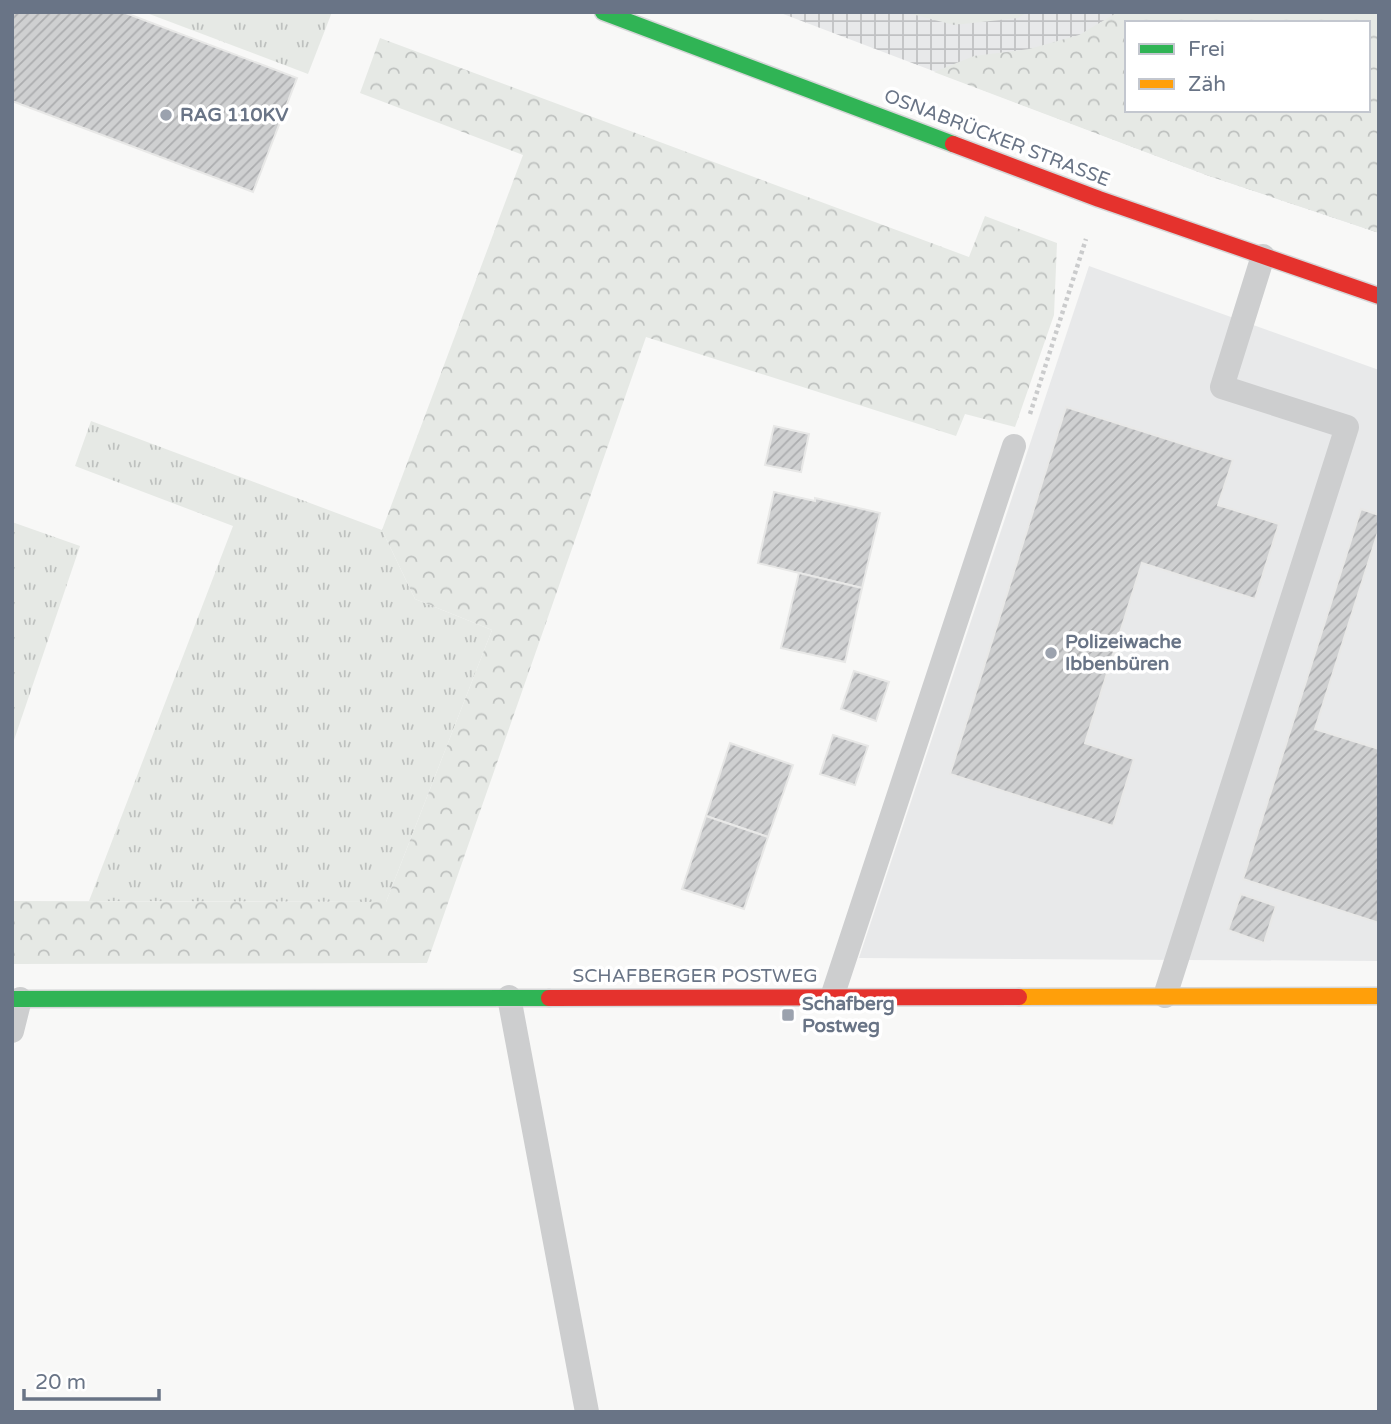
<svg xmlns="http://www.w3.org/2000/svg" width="1391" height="1424" font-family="'Varela Round',sans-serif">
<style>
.built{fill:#e8e9ea}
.industrial{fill:url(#industrial-grid);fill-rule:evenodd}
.grass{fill:url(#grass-tufts)}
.forest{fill:url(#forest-crowns);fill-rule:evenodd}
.building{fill:url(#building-hatch);stroke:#e8e8e7;stroke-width:2}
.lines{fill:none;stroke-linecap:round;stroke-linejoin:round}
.fast-casing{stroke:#d5d6d7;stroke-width:19}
.slow-casing{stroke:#d5d6d7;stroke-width:19}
.jam-casing{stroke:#d5d6d7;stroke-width:19}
.path{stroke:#cacbcc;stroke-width:4.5;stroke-dasharray:3.5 3.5;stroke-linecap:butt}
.lane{stroke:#cdcecf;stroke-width:24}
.fast{stroke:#30b455;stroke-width:16}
.slow{stroke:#ff9f0a;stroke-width:16}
.jam{stroke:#e5322d;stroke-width:16}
.poi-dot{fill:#9ba2ae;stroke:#fff;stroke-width:2.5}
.labels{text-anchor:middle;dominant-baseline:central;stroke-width:7;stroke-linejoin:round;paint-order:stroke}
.poi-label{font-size:19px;font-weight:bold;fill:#697486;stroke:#fff;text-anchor:start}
.street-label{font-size:19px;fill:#697486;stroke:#fff}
</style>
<defs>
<pattern id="industrial-grid" width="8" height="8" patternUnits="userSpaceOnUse" patternTransform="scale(1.75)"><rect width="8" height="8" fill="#e8e9ea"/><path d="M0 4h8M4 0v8" fill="none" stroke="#c0c1c3"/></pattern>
<pattern id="grass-tufts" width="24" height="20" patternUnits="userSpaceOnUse" patternTransform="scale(1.75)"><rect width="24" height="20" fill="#e6e9e5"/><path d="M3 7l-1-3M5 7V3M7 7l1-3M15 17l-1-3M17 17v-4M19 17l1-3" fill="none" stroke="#bec1bf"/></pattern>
<pattern id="forest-crowns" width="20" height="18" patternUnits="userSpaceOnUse" patternTransform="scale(1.75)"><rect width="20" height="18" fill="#e6e9e5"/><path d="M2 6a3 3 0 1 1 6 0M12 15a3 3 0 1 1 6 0" fill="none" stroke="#bec1bf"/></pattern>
<pattern id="building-hatch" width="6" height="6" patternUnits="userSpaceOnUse" patternTransform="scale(1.75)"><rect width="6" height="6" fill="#cfd0d1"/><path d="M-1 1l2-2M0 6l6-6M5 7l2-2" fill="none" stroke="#acadaf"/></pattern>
</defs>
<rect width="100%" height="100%" fill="#f8f8f7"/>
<polygon class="built" points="1089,266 1379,370 1379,961 859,958"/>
<path class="industrial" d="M 778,12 L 1379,12 L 1379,233 L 1209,176 ZM 1127,23 L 1368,23 L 1368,110 L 1127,110 Z"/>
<g class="grass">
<polygon points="144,12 332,12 308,74"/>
<polygon points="904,12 1028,12 1018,18 954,25"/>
<polygon points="91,421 382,530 415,599 492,630 386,902 89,901 233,526 75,466"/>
<polygon points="12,522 80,546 12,746"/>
</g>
<g class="forest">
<path d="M 1118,12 L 1379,12 L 1379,233 L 1209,176 L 934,72 L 974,56 L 1029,49 L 1079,35 ZM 1127,23 L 1368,23 L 1368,110 L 1127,110 Z"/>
<polygon points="380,38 969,257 985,216 1057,243 1054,315 1015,427 965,414 956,436 646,337 427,963 12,964 12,901 386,902 492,630 415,599 382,530 523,155 360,93"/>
</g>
<g class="building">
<polygon points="12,12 123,12 297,78 253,192 12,101"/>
<polygon points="1066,407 1233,460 1218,505 1279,524 1255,599 1142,563 1085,743 1134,759 1113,826 950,774"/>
<polygon points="774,426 809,434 801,472 765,465"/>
<polygon points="774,492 815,501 815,498 880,513 862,588 758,563"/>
<polygon points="1361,509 1379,515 1379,529 1315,729 1379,749 1379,923 1243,879"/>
<polygon points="799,573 862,588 845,662 781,648"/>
<polygon points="854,671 889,682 876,721 841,709"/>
<polygon points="833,735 868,746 855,785 820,774"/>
<polygon points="730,743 793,765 768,837 706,816"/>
<polygon points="706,816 768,837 744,909 682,889"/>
<polygon points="1241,894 1276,906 1264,943 1228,930"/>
</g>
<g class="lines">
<defs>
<g id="fast">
<polyline points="603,12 953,144"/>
<polyline points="12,999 549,998"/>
</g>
<polyline id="slow" points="1019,997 1379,996"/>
<g id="jam">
<polyline points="953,144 1099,199 1379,296"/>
<polyline points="549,998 1019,997"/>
</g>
</defs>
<use href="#fast" class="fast-casing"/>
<use href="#slow" class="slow-casing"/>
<use href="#jam" class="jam-casing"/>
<polyline class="path" points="1030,414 1086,239"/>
<g class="lane">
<polyline points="1165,996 1347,427 1222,387 1263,256"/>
<polyline points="509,997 587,1412"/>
<polyline points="832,997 1014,446"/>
<polyline points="12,1031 20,999"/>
</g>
<use href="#fast" class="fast"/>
<use href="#slow" class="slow"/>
<use href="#jam" class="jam"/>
</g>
<g class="poi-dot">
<circle cx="166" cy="115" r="7"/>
<circle cx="1051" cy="653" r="7"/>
<rect x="781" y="1008" width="14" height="14" rx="3.5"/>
</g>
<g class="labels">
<g class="poi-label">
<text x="180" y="115">RAG 110KV</text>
<text x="1065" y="642">Polizeiwache<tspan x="1065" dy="22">Ibbenbüren</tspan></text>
<text x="802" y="1004">Schafberg<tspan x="802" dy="22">Postweg</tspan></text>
</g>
<g class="street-label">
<text transform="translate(997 138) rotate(21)">OSNABRÜCKER STRASSE</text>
<text x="695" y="976">SCHAFBERGER POSTWEG</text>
</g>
</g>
<rect width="1391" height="1424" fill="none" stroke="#697486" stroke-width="28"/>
<rect x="1125" y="21" width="245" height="91" fill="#ffffff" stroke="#c3c7cf" stroke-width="2"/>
<rect x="1139" y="44" width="35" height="10" fill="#30b455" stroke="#c3c7cf" stroke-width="2"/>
<text x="1188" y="56" font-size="21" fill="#697486">Frei</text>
<rect x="1139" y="79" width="35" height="10" fill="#ff9f0a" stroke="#c3c7cf" stroke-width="2"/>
<text x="1188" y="91" font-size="21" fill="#697486">Zäh</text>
<path d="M24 1389v10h135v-10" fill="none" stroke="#697486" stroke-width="3.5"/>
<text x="35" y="1389" font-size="21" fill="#697486" stroke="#ffffff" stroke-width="5" paint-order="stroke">20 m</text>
</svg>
